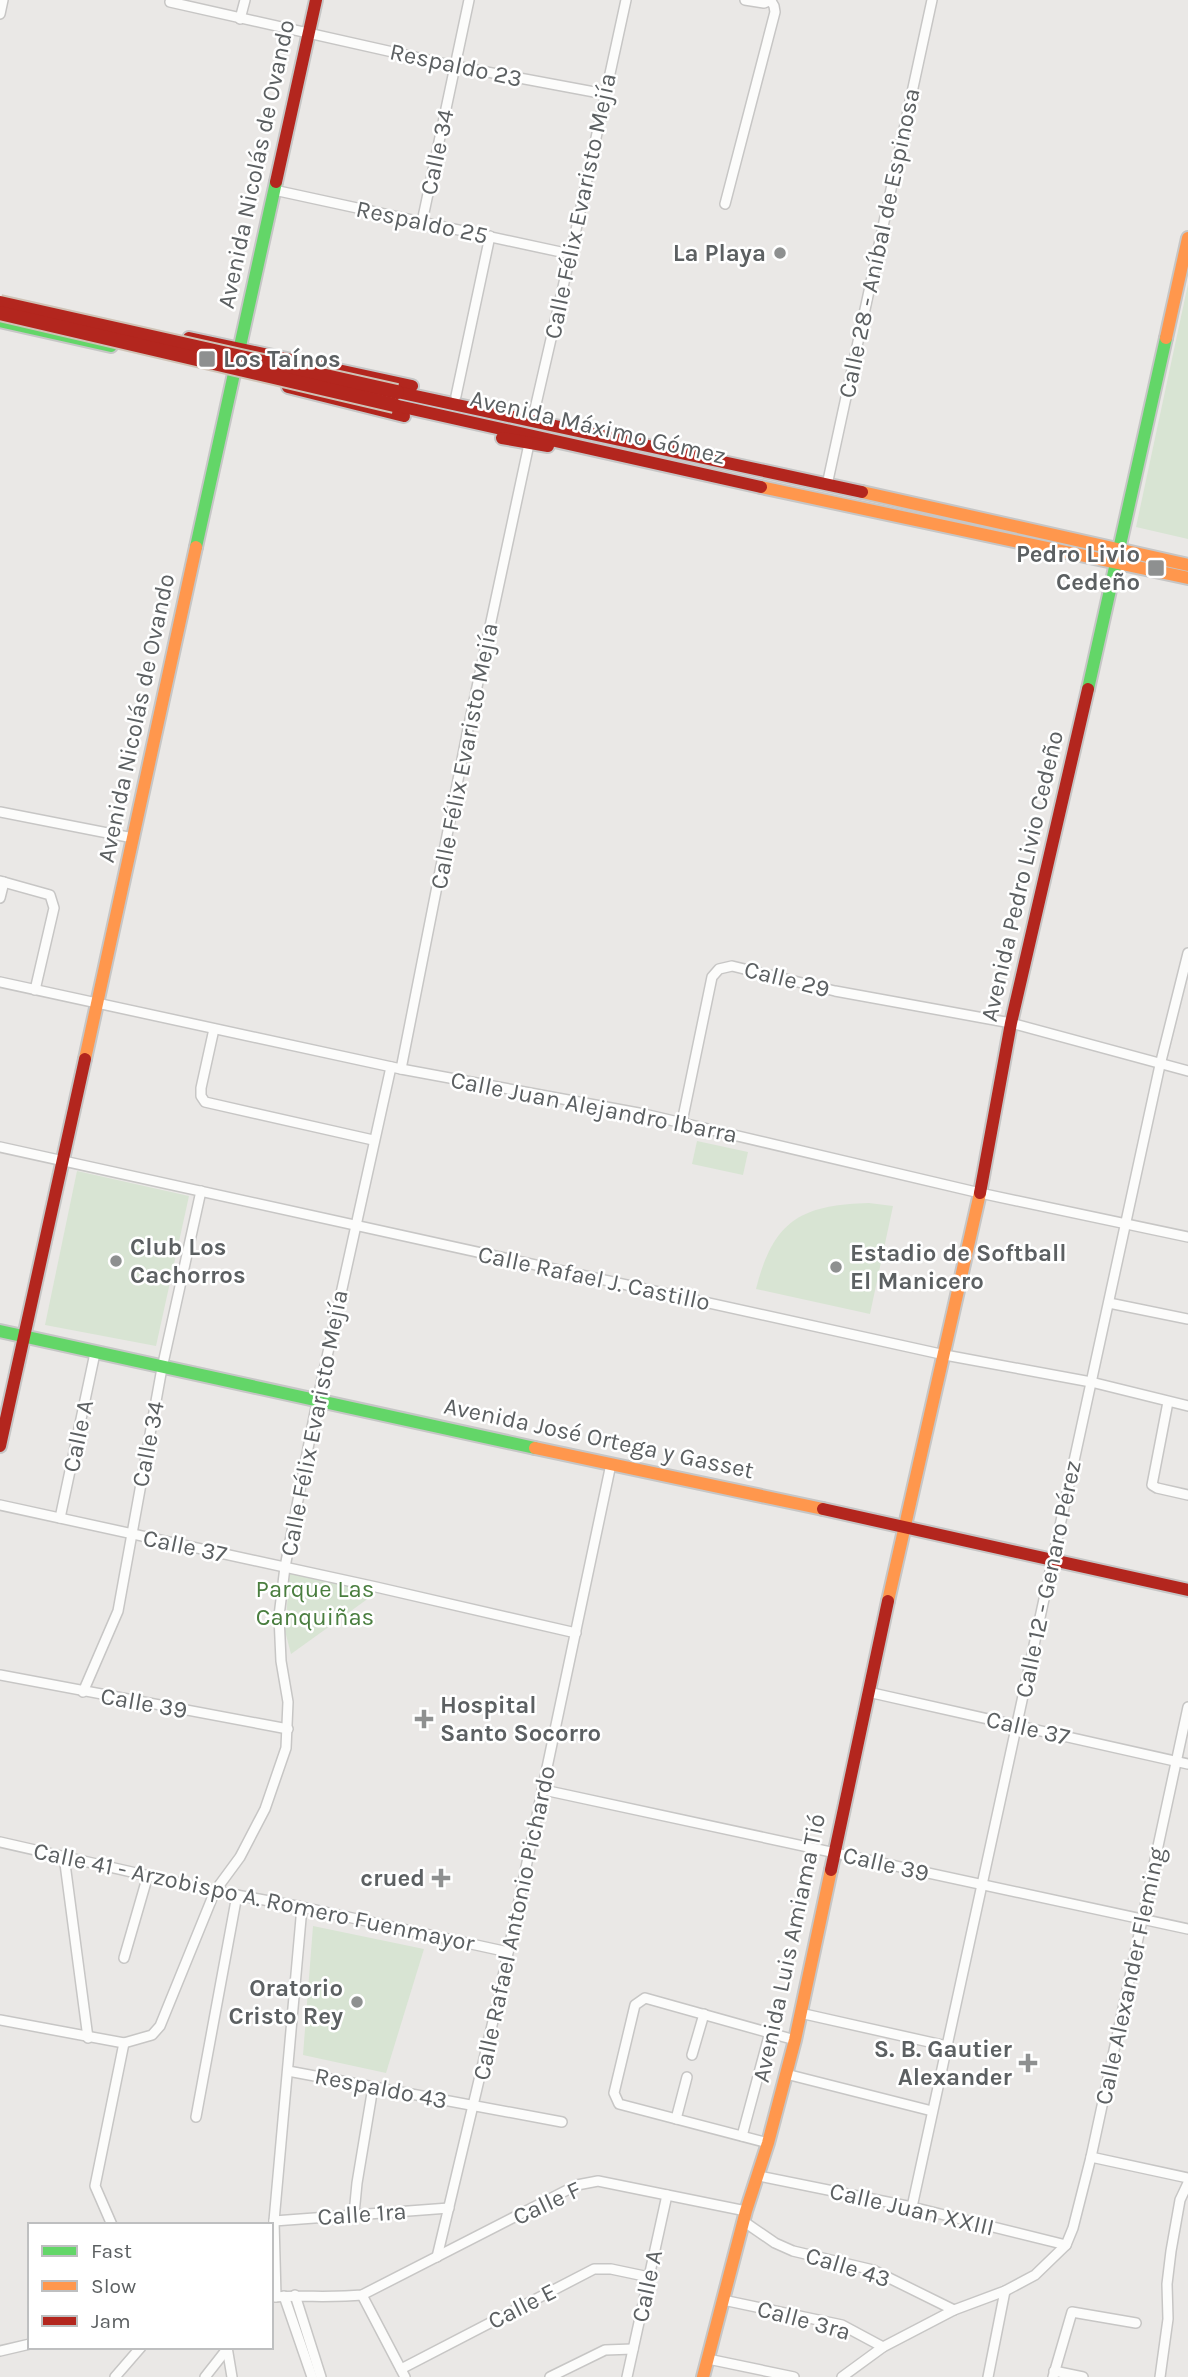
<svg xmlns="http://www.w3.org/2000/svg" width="1188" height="2377" font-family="Karla,sans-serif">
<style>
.green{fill:#d8e4d3}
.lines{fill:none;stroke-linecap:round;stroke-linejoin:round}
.street-casing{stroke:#c7c6c5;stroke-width:12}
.fast-casing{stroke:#c6c6c6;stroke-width:16}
.slow-casing{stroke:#c6c6c6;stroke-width:16}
.jam-casing{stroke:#c6c6c6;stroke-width:16}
.street{stroke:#fcfcfb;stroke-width:9}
.fast{stroke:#63d668;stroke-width:12}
.slow{stroke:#ff974d;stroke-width:12}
.jam{stroke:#b3261e;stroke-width:12}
.jam-bridge-casing{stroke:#cfc3b7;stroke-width:18;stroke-linecap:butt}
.jam-bridge{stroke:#b3261e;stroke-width:14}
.poi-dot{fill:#8e9090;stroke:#fff;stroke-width:2.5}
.labels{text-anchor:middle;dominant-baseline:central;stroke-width:5;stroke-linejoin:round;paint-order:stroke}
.street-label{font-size:24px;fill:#5c6062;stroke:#fff}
.poi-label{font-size:24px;font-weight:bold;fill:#5c6062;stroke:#fff;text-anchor:end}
.park-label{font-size:24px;fill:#4a7e3f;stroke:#fff}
</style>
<rect width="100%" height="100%" fill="#eae8e6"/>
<g class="green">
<polygon points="1188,284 1188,539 1136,527"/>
<polygon points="697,1141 748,1152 743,1175 692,1164"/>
<polygon points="77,1171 189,1196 156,1346 45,1325"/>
<path d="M 869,1203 L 893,1206 L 870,1314 L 756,1289 C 773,1221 800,1205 869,1203 Z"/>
<polygon points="290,1568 380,1590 291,1654 285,1631"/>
<polygon points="313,1926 424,1949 386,2073 303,2055"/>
</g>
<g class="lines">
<defs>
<g id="street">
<polyline points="745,0 764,3 771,0"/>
<polyline points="170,2 455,66 605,94"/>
<polyline points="0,14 3,0"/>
<polyline points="240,19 245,0"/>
<polyline points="274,190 570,254"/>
<polyline points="725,204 775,12 774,6 771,1"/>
<polyline points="422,222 469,0"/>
<polyline points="456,396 490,236"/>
<polyline points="534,413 574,239 626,0"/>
<polyline points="827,485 932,0"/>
<polyline points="0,812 133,838"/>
<polyline points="0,881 50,895 54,908 35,990"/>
<polyline points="0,898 4,882"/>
<polyline points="0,982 401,1069 644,1114 980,1193 1188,1237"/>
<polyline points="214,1029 201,1088 201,1096 205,1102 373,1140"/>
<polyline points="401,1069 468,729 529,444"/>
<polyline points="682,1122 712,977 719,969 732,966 835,991 1011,1023 1188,1071"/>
<polyline points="0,1147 945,1355 1091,1382 1188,1406"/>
<polyline points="1109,1303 1188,1319"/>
<polyline points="1168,1402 1152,1485 1157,1488 1188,1495"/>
<polyline points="0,1505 376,1587 576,1633"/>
<polyline points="60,1518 95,1353"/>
<polyline points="0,1675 288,1729"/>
<polyline points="83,1692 118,1611 162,1368 201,1191"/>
<polyline points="868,1692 1188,1764"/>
<polyline points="544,1790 1188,1929"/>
<polyline points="0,1842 215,1891 302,1907 508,1952"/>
<polyline points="64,1856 88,2038"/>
<polyline points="124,1958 148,1875"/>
<polyline points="800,2013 947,2046"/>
<polyline points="0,2020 124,2043 152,2035 160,2026 215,1891 240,1857 265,1809 286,1748 288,1702 281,1661 279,1616 285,1567 317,1402 391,1067"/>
<polyline points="692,2055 704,2014"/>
<polyline points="288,2071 562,2122"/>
<polyline points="786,2074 932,2111"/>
<polyline points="196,2117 237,1895"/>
<polyline points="676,2119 687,2077"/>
<polyline points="742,2136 770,2032"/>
<polyline points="768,2143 619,2104 614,2093 635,2005 645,1998 795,2040"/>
<polyline points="1091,2157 1188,2178"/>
<polyline points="759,2176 912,2207 1066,2245"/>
<polyline points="912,2207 1160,1065 1188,953"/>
<polyline points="354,2214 357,2183 373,2087"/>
<polyline points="274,2221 449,2208"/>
<polyline points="743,2221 775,2243 793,2251 873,2270 954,2310"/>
<polyline points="112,2225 95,2186 124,2043"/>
<polyline points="437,2257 498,2000 611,1464"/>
<polyline points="295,2295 321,2377"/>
<polyline points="362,2295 405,2377"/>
<polyline points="284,2296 312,2377"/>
<path d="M 271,2297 C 302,2295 332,2298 362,2295 L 577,2185 L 598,2181 L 746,2211"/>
<polyline points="276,2297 274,2221 302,1907"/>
<polyline points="723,2300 842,2325 883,2347"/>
<polyline points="227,2347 232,2377"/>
<polyline points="0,2351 30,2344"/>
<polyline points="708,2359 794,2377"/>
<polyline points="401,2369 594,2269 611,2269 649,2277"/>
<polyline points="1054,2371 1083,2377"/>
<polyline points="115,2377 141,2347"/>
<polyline points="205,2377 227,2349"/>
<polyline points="550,2377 605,2350 633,2349"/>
<polyline points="627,2377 667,2195"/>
<polyline points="842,2377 883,2347 954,2310 1005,2291 1035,2275 1066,2245 1073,2228 1091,2157 1188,1707"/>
<polyline points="988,2377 1005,2291"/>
<polyline points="1053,2377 1072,2312 1136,2323"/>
<polyline points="1160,2377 1168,2319 1167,2284 1171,2251 1180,2200 1188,2183"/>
</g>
<g id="fast">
<polyline points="0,321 111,346"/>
<polyline points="196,547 276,182"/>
<polyline points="1088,689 1166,338"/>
<polyline points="0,1331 535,1448"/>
</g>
<g id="slow">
<polyline points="1166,338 1188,238"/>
<polyline points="761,487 1188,578"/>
<polyline points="862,492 1188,565"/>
<polyline points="85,1059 196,547"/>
<polyline points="535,1448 823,1509"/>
<polyline points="888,1601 980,1193"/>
<polyline points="703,2377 746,2211 768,2143 795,2040 831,1870"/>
</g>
<g id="jam">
<polyline points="276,182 316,0"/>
<polyline points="189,338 412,386"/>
<polyline points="288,387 404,416"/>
<polyline points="397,392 862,492"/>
<polyline points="394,405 761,487"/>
<polyline points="502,438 548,446"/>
<polyline points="980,1193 1011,1023 1088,689"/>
<polyline points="0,1446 85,1059"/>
<polyline points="823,1509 1188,1590"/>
<polyline points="831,1870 888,1601"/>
</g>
</defs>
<use href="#street" class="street-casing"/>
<use href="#fast" class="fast-casing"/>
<use href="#slow" class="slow-casing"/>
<use href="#jam" class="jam-casing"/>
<use href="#street" class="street"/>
<use href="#fast" class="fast"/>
<use href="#slow" class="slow"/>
<use href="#jam" class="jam"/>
<defs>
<g id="jam-bridge">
<polyline points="0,303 397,392"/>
<polyline points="0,313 394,405"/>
</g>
</defs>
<use href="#jam-bridge" class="jam-bridge-casing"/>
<use href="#jam-bridge" class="jam-bridge"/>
</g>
<g class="poi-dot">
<circle cx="780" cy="253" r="7"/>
<rect x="198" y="350" width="18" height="18" rx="3.5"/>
<rect x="1147" y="559" width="18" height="18" rx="3.5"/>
<circle cx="116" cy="1261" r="7"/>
<circle cx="836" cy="1267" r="7"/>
<path d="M420.5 1708.5h7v7h7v7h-7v7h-7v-7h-7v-7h7z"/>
<path d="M437.5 1867.5h7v7h7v7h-7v7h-7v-7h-7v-7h7z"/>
<circle cx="357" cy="2002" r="7"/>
<path d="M1024.5 2052.5h7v7h7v7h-7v7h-7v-7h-7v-7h7z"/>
</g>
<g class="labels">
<g class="street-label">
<text transform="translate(456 65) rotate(12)">Respaldo 23</text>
<text transform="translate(437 152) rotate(-78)">Calle 34</text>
<text transform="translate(256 164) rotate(-78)">Avenida Nicolás de Ovando</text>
<text transform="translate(580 206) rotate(-78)">Calle Félix Evaristo Mejía</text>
<text transform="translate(422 222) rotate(12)">Respaldo 25</text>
<text transform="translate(879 243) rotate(-78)">Calle 28 - Aníbal de Espinosa</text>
<text transform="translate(598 427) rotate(13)">Avenida Máximo Gómez</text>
<text transform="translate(136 718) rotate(-78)">Avenida Nicolás de Ovando</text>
<text transform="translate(464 756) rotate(-79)">Calle Félix Evaristo Mejía</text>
<text transform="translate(1022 876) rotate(-77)">Avenida Pedro Livio Cedeño</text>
<text transform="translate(787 979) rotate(14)">Calle 29</text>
<text transform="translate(594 1107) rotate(11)">Calle Juan Alejandro lbarra</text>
<text transform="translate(594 1278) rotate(12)">Calle Rafael J. Castillo</text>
<text transform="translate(314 1423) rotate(-79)">Calle Félix Evaristo Mejía</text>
<text transform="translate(78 1436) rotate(-78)">Calle A</text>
<text transform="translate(599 1438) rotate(12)">Avenida José Ortega y Gasset</text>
<text transform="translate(148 1444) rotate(-79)">Calle 34</text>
<text transform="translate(185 1546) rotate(12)">Calle 37</text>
<text transform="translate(1048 1579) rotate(-78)">Calle 12 - Genaro Pérez</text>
<text transform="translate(144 1703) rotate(10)">Calle 39</text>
<text transform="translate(1028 1728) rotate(13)">Calle 37</text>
<text transform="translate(886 1864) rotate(13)">Calle 39</text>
<text transform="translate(254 1897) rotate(12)">Calle 41 - Arzobispo A. Romero Fuenmayor</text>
<text transform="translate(514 1923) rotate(-78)">Calle Rafael Antonio Pichardo</text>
<text transform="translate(789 1948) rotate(-78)">Avenida Luis Amiama Tió</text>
<text transform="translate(1130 1976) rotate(-78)">Calle Alexander Fleming</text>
<text transform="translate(381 2088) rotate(11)">Respaldo 43</text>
<text transform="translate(547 2203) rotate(-25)">Calle F</text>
<text transform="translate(912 2209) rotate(13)">Calle Juan XXIII</text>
<text transform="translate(362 2214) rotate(-4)">Calle 1ra</text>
<text transform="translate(848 2267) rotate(17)">Calle 43</text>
<text transform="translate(647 2286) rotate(-78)">Calle A</text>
<text transform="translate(522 2306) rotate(-27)">Calle E</text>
<text transform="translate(804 2320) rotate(15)">Calle 3ra</text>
</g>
<g class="poi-label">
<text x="766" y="253">La Playa</text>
<text x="223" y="359" text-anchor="start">Los Taínos</text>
<text x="1140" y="554">Pedro Livio<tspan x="1140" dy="28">Cedeño</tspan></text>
<text x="130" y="1247" text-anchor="start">Club Los<tspan x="130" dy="28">Cachorros</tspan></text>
<text x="850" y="1253" text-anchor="start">Estadio de Softball<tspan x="850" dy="28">El Manicero</tspan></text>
<text x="440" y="1705" text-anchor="start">Hospital<tspan x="440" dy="28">Santo Socorro</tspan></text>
<text x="425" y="1878">crued</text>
<text x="343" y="1988">Oratorio<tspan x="343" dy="28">Cristo Rey</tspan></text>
<text x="1012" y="2049">S. B. Gautier<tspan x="1012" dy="28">Alexander</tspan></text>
</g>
<g class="park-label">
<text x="315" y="1589">Parque Las<tspan x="315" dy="28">Canquiñas</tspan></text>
</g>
</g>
<rect x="28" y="2223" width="245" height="126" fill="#ffffff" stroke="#bebfc0" stroke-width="2"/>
<rect x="42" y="2246" width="35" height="10" fill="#63d668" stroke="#bebfc0" stroke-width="2"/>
<text x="91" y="2258" font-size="21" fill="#5c6062">Fast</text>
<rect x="42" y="2281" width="35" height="10" fill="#ff974d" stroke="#bebfc0" stroke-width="2"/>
<text x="91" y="2293" font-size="21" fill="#5c6062">Slow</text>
<rect x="42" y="2316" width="35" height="10" fill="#b3261e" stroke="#bebfc0" stroke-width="2"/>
<text x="91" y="2328" font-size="21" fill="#5c6062">Jam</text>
</svg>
